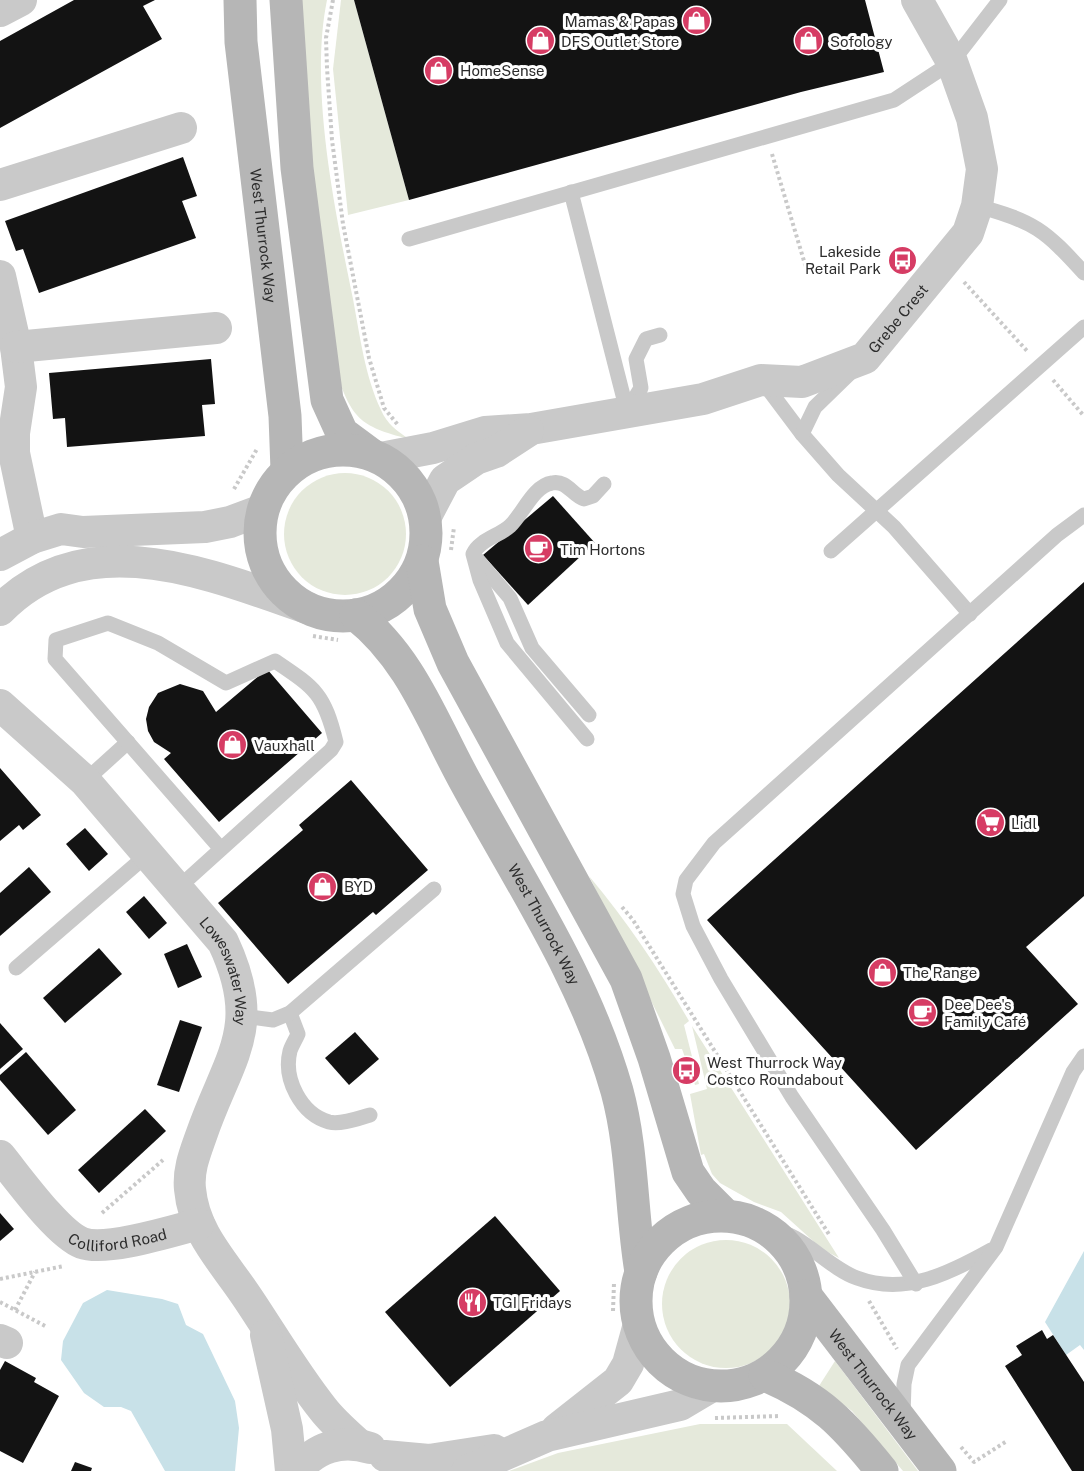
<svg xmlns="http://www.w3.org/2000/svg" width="1084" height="1471" font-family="'Public Sans',sans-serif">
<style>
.green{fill:#e5e9db}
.water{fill:#c8e1e8}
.building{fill:#131313}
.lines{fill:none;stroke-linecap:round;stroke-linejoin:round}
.path{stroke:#c9c9c9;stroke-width:4;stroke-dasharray:3 3;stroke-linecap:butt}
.lane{stroke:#c9c9c9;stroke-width:15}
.street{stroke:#c9c9c9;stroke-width:32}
.secondary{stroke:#b6b6b6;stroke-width:33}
.labels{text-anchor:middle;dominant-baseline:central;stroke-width:6;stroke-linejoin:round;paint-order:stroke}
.poi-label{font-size:15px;fill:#2c2c2c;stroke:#fff;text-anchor:start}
.street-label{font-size:15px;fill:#2c2c2c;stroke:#fff}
</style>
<rect width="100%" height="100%" fill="#fff"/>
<g class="green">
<path d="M 298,0 L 327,0 C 309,88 335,211 353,299 C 360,336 365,376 381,410 C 387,424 397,431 409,439 C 358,426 352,418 335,369 L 307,136 Z"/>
<polygon points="341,0 354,0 409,200 348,215 333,69"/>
<circle cx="345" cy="534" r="61"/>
<path d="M 589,876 C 627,921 659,969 689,1021 L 684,1025 L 699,1084 L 695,1085 L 682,1049 L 675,1049 Z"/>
<polygon points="692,1026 839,1258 822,1249 781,1212 754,1202 720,1183 712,1174 704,1154 701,1155 690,1094 707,1089"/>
<circle cx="726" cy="1304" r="64"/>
<polygon points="835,1361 918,1471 903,1471 852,1411 819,1386"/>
<polygon points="700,1424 787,1424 837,1471 509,1471 558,1453"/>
</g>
<g class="water">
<polygon points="1084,1251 1084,1350 1080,1345 1066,1355 1045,1322"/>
<polygon points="107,1290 162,1299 178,1304 186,1325 203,1334 235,1401 239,1428 235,1471 165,1471 131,1411 121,1407 104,1407 84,1393 61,1360 63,1341 83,1303"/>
</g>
<g class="building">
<polygon points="74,0 155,0 143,6 162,39 0,128 0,41"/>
<polygon points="354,0 865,0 884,72 801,92 409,200"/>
<polygon points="183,157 197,196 182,201 196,238 39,293 23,249 16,251 5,221"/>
<polygon points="211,359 215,404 202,405 205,436 67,447 65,418 53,419 49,373"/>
<polygon points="553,496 595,543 528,605 483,555"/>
<polygon points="1084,582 1084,896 1026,947 1078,1004 916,1150 707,920"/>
<polygon points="267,669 322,733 219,822 164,759 171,753 154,742 148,731 146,719 149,707 158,693 180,684 203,691 216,712"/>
<polygon points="0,768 41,815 23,830 19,825 0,841"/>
<polygon points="351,780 428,870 376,915 373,912 288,984 218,903 303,830 299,825"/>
<polygon points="85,828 108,854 89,871 66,844"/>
<polygon points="29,867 51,892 0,936 0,893"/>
<polygon points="144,896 167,923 149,939 126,912"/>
<polygon points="187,944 202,977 178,988 164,954"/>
<polygon points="99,948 122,974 65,1023 43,998"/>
<polygon points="180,1020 202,1027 179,1092 157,1085"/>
<polygon points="0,1023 23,1049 0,1069"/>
<polygon points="355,1032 379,1059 349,1085 325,1058"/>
<polygon points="26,1052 76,1110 48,1135 0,1080 0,1075"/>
<polygon points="145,1109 166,1131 99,1193 78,1170"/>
<polygon points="0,1213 14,1229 0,1241"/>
<polygon points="495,1216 560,1291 450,1387 385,1312"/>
<polygon points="1042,1330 1047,1339 1053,1335 1084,1382 1084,1471 1072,1471 1005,1366 1022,1355 1016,1346"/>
<polygon points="5,1361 36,1378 34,1382 59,1396 23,1463 0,1451 0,1370"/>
<polygon points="75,1462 92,1468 91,1471 71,1471"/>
</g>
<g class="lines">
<g class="path">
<polyline points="333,0 326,38 327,68 332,140 343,224 369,358 384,408 398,425"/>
<polyline points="772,154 807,271 812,270 816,273"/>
<polyline points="964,282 1028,352"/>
<polyline points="1053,380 1084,416"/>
<polyline points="234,489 257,449"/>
<polyline points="451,550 454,527"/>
<polyline points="313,636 338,640"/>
<polyline points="622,907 633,920 830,1236"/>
<polyline points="102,1213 163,1160"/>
<polyline points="0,1279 64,1266"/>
<polyline points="869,1301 897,1349"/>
<polyline points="0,1302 47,1327"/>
<polyline points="15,1310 35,1272"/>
<polyline points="613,1311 614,1283"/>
<polyline points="715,1418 780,1416"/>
<polyline points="961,1447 974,1462 1007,1441"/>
</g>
<g class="lane">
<polyline points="571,192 627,411"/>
<path d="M 977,206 C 1034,221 1045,230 1084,273"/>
<polyline points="409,239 894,100 952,62 1000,0"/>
<polyline points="763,382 802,434 838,475 894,527 970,614"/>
<polyline points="627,411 641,388 636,359 646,339 660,335"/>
<polyline points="802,434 815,407 852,371"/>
<polyline points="831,551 1084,327"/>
<polyline points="476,558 510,598 532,648 589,715"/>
<path d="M 587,739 L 507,643 L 480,580 L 473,554 C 479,540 499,536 510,526 C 523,514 533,486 552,483 C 567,480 572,495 584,499 L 593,496 L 604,484"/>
<polyline points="85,781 128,742"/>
<path d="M 178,888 L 331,750 L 336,742 C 324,693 315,688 275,661 L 226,683 L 158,643 L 108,623 L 56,640 L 55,659 L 221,849"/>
<polyline points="16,968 148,854"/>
<path d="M 290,1013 L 298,1034 C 296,1039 292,1045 290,1051 C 283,1079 301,1114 329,1122 C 341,1125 359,1118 370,1115"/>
<polyline points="243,1016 273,1020 290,1013 434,889"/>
<path d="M 761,1225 C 772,1229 785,1232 795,1238 C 816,1250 835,1270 857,1278 C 905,1296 950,1273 991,1250"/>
<polyline points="916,1284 883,1230 792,1097 721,979 693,926 683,894 686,880 714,843 1057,535 1084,515"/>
<polyline points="903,1416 904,1384 908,1365 996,1247 1073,1072 1084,1056"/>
</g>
<g class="street">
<polyline points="0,11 21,0"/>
<polyline points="0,185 181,128"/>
<polyline points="0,276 16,347 21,387 14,433 14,453 32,538"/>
<polyline points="16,347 216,328"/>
<path id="s1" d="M 381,458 L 433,448 L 485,432 L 531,429 L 703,399 L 761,380 L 802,382 L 865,358 L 968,233 L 977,206 L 982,169 L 972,118 L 952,62 L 917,0"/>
<polyline points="425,518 445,480 476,459 496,452 528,431"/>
<polyline points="0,555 32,538 61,529 83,532 205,527 230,522 262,510"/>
<path d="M 0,610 C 86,522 208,574 307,608"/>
<path id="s2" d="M 0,705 L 85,781 L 223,942 C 264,1029 228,1057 201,1136 C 195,1153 188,1170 190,1189 C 194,1234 225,1263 249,1300 C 273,1336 296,1375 323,1409 C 333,1422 346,1433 358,1444"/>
<path id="s3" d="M 0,1156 C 18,1178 58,1234 82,1243 C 106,1252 172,1231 199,1224"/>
<polyline points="266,1335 287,1429 291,1471"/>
<polyline points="0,1340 7,1343"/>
<polyline points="557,1429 618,1381 628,1364 639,1324"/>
<polyline points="385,1456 429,1460 494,1450"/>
<path d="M 297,1471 C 315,1447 342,1439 370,1448"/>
<polyline points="467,1471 547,1436 680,1405 712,1386"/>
</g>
<g class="secondary">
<path id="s4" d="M 240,0 L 241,42 L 285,416 L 287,470"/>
<polyline points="286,0 297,168 327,400 342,433 369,453"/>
<circle cx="343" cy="533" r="83"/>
<polyline points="422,561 430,609 453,663 626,979 654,1058 688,1172 701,1191 725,1215"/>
<path id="s5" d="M 356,615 C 411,658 433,723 465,781 C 521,884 585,978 617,1091 C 633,1150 631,1212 641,1272"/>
<circle cx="721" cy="1301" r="85"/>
<path id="s6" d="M 806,1296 L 940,1471"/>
<path d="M 765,1375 C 820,1398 845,1425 882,1471"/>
</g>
</g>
<defs>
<symbol id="shop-disc" viewBox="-11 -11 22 22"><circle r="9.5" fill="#d63c64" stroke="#fff"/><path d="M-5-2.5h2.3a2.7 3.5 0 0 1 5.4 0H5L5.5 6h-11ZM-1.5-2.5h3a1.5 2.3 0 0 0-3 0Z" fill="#fff"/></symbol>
<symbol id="bus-disc" viewBox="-11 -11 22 22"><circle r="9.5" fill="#d63c64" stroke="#fff"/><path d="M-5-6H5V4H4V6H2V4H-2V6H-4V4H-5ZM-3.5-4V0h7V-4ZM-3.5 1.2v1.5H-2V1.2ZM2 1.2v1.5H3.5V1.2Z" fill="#fff"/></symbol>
<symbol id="cafe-disc" viewBox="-11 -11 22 22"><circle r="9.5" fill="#d63c64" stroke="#fff"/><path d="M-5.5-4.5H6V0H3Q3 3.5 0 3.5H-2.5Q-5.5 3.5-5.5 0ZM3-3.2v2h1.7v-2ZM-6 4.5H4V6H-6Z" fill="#fff"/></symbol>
<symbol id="supermarket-disc" viewBox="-11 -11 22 22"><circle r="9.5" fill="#d63c64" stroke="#fff"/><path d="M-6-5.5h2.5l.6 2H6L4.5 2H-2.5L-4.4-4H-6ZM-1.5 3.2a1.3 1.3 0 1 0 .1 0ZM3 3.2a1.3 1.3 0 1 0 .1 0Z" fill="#fff"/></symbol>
<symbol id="restaurant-disc" viewBox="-11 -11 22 22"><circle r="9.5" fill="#d63c64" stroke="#fff"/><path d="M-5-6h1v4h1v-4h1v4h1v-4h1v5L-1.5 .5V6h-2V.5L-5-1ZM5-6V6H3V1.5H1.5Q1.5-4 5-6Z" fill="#fff"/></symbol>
</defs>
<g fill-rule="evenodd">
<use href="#shop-disc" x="680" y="4" width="33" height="33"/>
<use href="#shop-disc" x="524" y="24" width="33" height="33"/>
<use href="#shop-disc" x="792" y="24" width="33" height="33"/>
<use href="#shop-disc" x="422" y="54" width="33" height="33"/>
<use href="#bus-disc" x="886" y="244" width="33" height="33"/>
<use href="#cafe-disc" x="522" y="532" width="33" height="33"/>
<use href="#shop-disc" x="216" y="728" width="33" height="33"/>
<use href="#supermarket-disc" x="974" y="806" width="33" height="33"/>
<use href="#shop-disc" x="306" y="870" width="33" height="33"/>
<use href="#shop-disc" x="866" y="956" width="33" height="33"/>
<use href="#cafe-disc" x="906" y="996" width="33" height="33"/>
<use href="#bus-disc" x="670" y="1054" width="33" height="33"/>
<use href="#restaurant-disc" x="456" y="1286" width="33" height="33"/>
</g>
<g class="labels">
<g class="poi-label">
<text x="675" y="21" text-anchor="end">Mamas &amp; Papas</text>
<text x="561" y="41">DFS Outlet Store</text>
<text x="830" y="41">Sofology</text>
<text x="460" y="70">HomeSense</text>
<text x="881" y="251" text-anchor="end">Lakeside<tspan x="881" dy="17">Retail Park</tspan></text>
<text x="560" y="549">Tim Hortons</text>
<text x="254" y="745">Vauxhall</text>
<text x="1011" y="823">Lidl</text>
<text x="344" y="886">BYD</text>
<text x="903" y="972">The Range</text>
<text x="944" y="1004">Dee Dee's<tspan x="944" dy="17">Family Café</tspan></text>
<text x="707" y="1062">West Thurrock Way<tspan x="707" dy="17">Costco Roundabout</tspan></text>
<text x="493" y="1302">TGI Fridays</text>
</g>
<g class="street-label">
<text stroke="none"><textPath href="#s4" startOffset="237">West Thurrock Way</textPath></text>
<text stroke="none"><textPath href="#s1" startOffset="549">Grebe Crest</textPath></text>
<text stroke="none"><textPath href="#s5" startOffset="364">West Thurrock Way</textPath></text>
<text stroke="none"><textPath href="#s2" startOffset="354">Loweswater Way</textPath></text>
<text stroke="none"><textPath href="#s3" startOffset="156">Colliford Road</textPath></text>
<text stroke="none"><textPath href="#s6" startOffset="111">West Thurrock Way</textPath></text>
</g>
</g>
</svg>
